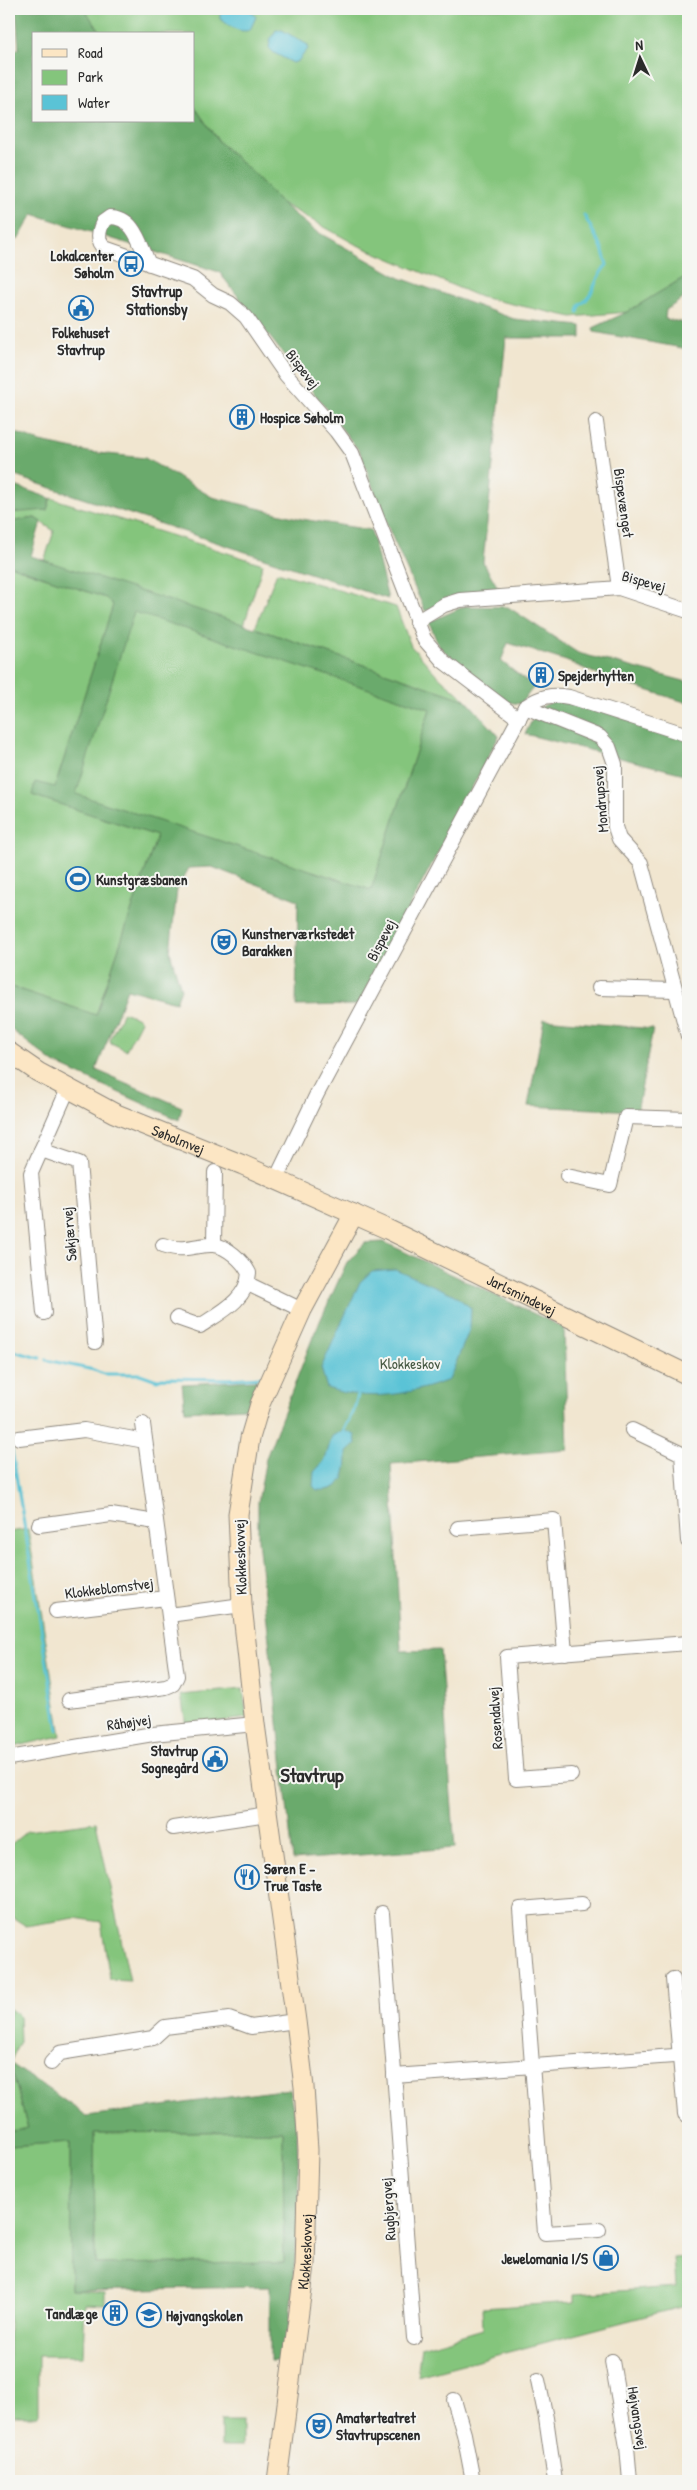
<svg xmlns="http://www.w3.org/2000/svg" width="697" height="2490" font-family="'Patrick Hand',sans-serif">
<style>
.green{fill:#84c57c;stroke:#587854}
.forest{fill:#6baa6c;stroke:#4b6a4c;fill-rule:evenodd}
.water{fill:#5ac3d6;stroke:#427780}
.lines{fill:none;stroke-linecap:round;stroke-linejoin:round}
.stream{stroke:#5ac3d6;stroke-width:3}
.street-casing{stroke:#8e887e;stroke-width:16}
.secondary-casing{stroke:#8e887e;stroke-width:21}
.street{stroke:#fff;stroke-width:14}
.secondary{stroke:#fce6c4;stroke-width:19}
.labels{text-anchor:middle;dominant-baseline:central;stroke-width:4;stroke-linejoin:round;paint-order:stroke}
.poi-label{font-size:15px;font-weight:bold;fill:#2b2b2b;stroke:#f6f6f2;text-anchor:start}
.street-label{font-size:15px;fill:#2b2b2b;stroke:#f6f6f2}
.park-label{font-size:15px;fill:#465943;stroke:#f6f6f2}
.neighbourhood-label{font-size:16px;font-weight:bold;fill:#2b2b2b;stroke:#f6f6f2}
.district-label{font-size:20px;font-weight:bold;fill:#2b2b2b;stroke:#f6f6f2}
</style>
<rect width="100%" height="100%" fill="#f6f6f2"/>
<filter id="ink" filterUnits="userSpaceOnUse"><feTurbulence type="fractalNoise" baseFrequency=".02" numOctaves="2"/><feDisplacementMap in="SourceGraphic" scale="10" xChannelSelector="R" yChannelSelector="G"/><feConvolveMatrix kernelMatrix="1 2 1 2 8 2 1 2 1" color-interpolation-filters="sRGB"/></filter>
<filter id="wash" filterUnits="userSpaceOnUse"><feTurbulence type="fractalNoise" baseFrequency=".0096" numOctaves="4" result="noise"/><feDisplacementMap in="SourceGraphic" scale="20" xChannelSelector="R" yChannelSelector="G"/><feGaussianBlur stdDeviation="1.12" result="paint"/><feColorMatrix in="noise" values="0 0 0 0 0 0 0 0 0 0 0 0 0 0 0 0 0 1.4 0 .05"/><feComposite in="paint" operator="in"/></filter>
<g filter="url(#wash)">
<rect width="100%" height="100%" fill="#f1e6d0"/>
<g class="green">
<polygon points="84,9 688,9 688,275 627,312 572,317 480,297 355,244 281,203 254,174 219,142 194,106 194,34 102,34"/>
<polygon points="51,498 263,564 244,625 44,561 54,531 35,518 9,522 9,512 47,510"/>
<polygon points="9,565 106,598 113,605 55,787 32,795 157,836 96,1015 9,986"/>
<polygon points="277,572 396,607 411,646 437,675 466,700 255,628"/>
<polygon points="134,611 430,709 371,890 75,794"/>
<polygon points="123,1012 139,1018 141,1021 126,1050 111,1043 110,1039"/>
<polygon points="28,1529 61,1736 9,1748 9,1532"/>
<polygon points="243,1689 247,1718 186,1726 181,1695"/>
<polygon points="96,1822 130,1981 110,1980 101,1922 75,1918 26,1926 12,1917 9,1895 9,1846 27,1831"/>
<polygon points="9,2008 19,2016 20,2041 10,2063 28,2129 9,2132"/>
<polygon points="283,2131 284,2262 95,2264 94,2133"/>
<polygon points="70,2142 71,2290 105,2292 105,2304 85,2303 83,2356 38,2356 38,2416 9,2416 9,2146"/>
<polygon points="688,2257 688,2305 417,2376 421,2347 483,2329 482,2308 575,2302 575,2294 676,2287 674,2258"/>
<rect x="221" y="2420" width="21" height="27"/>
</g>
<g class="forest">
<polygon points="16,9 84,9 102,34 34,34 34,121 194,121 194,106 219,142 254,174 281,203 314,230 400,278 514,319 581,326 581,338 506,338 483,562 500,591 425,611 387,525 360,452 219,272 33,214 18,240 9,238 9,51 19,49"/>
<polygon points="688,275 688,295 666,310 665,319 681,322 688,327 688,349 594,332 593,328 627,312"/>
<polygon points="9,430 40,442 89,452 145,458 212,497 302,519 371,530 388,599 9,474"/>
<polygon points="9,484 50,498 47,510 10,513"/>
<path d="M 35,518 L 41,522 L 31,556 L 255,628 L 466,700 L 499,736 L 358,1005 L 296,1006 L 298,900 L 212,867 L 189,868 L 177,890 L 170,952 L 181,989 L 176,1002 L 127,989 L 96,1070 L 182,1107 L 179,1120 L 54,1063 L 9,1028 L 9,986 L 96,1015 L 157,836 L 32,795 L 35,782 L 55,787 L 113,605 L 106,598 L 9,565 L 9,522 ZM 134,612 L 430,709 L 371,890 L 76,794 Z"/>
<polygon points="465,606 508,607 578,653 688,682 688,703 604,677 566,661 508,643 501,661 534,687 520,704 508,702 439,647 429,622"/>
<path d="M 570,701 L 688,738 L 688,775 L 525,734 C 539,707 538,702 570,701 Z"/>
<polygon points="544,1019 653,1029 637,1111 528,1106"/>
<polygon points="384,1242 564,1328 568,1450 391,1464 401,1651 440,1650 455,1848 293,1860 258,1540 258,1502 266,1458 314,1334 347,1262 365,1243"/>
<polygon points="257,1380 247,1408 185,1411 182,1384"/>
<path d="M 10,2063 L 87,2116 L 289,2089 C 292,2103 296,2119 297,2134 C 302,2210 293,2286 285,2361 L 270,2361 L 270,2287 L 71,2290 L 70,2142 L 9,2146 L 9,2132 L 28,2128 ZM 283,2131 L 284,2262 L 95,2264 L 94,2133 Z"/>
</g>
<g class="water">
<path d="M 220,9 C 231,9 250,5 256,17 L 250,30 C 239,34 229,25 220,19 Z"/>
<polygon points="276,30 282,30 308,45 308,49 298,61 293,63 274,53 269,48 270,40"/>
<path d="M 395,1269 L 453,1294 L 471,1308 L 470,1328 L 449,1380 C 409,1395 368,1402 327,1388 L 321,1368 L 360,1282 L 372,1271 Z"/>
<path d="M 344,1430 L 355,1435 L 356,1444 L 347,1452 C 347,1474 344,1492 317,1490 L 313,1486 L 314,1472 L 325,1460 L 332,1436 Z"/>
</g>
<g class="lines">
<g class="stream">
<path d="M 578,312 L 580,305 C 596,295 593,278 607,265 L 602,248 L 584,215"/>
<polyline points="9,1350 40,1358"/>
<polyline points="46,1360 94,1370 103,1374 140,1374 157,1380 162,1378 228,1379 261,1377"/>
<polyline points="344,1430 354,1409 358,1395"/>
<polyline points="9,1433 58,1730"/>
</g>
</g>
</g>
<g filter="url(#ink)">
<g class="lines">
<defs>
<g id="street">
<path d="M 149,264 C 140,245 135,217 110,217 L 103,222 C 99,230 96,241 105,248 L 193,279 L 213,295 L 230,303 L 246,317 L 286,375 L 336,431 L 352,453 L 424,639 L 443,661 L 519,719"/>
<polyline points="596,422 619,588"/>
<polyline points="416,622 444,605 460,600 619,588 688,611"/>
<polyline points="525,707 600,737 609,747 615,764 615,827 619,839 641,863 688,1036"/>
<polyline points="599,988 675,990"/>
<polyline points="41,1150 79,1163 95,1342"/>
<polyline points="567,1176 610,1185 626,1117 688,1119"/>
<path d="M 276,1179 L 317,1094 L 525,707 C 540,696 552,694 569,697 L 688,735"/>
<path d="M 163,1245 C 187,1253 192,1244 213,1245 C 227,1246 243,1261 249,1273 C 247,1300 221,1312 200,1326 L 177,1318"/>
<polyline points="214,1245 215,1172"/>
<polyline points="248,1284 302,1310"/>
<polyline points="44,1313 31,1173 68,1089"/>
<polyline points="632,1430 682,1454 688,1541"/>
<polyline points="19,1438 84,1430 145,1441"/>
<polyline points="39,1525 111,1515 156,1522"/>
<polyline points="458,1528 554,1520 565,1653"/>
<polyline points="56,1611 166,1598"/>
<polyline points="169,1615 242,1605"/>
<polyline points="69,1700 166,1687 173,1684 177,1676 143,1424"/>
<polyline points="9,1758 153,1734 255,1724"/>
<polyline points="571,1775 516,1779 507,1657 688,1643"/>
<polyline points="173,1828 268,1814"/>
<polyline points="582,1904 520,1909 545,2233 599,2230"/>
<polyline points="382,1913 414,2338"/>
<polyline points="673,1979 685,2114"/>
<polyline points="51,2063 60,2053 153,2038 165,2027 229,2019 251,2027 296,2021"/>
<polyline points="394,2076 688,2055"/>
<polyline points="612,2361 627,2447 630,2481"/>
<polyline points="538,2380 546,2418 555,2481"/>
<polyline points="454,2400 464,2434 473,2481"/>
</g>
<g id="secondary">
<path id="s1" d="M 9,1052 L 38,1072 L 114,1113 L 243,1165 L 387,1229 L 688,1375"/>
<path id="s2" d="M 277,2481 L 305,2265 L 308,2150 L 304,2087 L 296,2021 L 255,1724 L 242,1605 L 238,1514 L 250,1438 L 260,1404 L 302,1310 L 354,1214"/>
</g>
</defs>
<use href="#street" class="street-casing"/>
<use href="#secondary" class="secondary-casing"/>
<use href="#street" class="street"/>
<use href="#secondary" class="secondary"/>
</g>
</g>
<defs>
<symbol id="bus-ring" viewBox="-11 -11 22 22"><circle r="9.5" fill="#f6f6f2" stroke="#1f6fb2" stroke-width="1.5"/><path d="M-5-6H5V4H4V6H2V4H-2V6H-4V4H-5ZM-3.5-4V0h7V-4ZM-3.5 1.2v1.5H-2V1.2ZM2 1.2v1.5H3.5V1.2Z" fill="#1f6fb2"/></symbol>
<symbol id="civic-ring" viewBox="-11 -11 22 22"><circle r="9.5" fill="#f6f6f2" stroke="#1f6fb2" stroke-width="1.5"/><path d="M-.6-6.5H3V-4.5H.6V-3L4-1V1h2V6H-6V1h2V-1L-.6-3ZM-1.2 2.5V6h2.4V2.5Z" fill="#1f6fb2"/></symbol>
<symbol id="building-ring" viewBox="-11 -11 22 22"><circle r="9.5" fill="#f6f6f2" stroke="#1f6fb2" stroke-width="1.5"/><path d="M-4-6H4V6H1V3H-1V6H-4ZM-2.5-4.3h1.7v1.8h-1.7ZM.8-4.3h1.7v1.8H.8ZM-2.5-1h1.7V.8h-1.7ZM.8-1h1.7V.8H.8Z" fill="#1f6fb2"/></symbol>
<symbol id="stadium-ring" viewBox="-11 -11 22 22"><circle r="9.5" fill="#f6f6f2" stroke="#1f6fb2" stroke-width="1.5"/><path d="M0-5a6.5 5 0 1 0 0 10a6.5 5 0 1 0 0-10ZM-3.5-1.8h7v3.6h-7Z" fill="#1f6fb2"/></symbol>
<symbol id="theatre-ring" viewBox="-11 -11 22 22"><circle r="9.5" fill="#f6f6f2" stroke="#1f6fb2" stroke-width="1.5"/><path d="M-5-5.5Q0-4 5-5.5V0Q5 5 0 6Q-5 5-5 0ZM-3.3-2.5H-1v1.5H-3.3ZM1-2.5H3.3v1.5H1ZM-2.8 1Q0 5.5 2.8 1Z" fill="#1f6fb2"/></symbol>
<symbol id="restaurant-ring" viewBox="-11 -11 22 22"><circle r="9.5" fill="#f6f6f2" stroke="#1f6fb2" stroke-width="1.5"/><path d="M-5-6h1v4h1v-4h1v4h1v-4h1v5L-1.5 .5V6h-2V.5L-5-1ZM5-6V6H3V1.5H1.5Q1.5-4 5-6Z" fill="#1f6fb2"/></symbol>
<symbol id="shop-ring" viewBox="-11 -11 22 22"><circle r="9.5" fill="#f6f6f2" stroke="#1f6fb2" stroke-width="1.5"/><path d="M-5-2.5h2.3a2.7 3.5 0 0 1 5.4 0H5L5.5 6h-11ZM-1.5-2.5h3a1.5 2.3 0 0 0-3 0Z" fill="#1f6fb2"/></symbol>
<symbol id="school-ring" viewBox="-11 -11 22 22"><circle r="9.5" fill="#f6f6f2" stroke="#1f6fb2" stroke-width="1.5"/><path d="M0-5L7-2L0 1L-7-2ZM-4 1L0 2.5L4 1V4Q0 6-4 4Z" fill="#1f6fb2"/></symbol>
</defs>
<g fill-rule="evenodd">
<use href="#bus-ring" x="117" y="250" width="28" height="28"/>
<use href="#civic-ring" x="67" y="294" width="28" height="28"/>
<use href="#building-ring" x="228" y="403" width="28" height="28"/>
<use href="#building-ring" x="527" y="661" width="28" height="28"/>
<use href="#stadium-ring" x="64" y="865" width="28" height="28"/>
<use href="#theatre-ring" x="210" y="928" width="28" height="28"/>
<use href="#civic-ring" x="201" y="1745" width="28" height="28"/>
<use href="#restaurant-ring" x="233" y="1863" width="28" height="28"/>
<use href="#shop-ring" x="592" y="2244" width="28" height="28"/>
<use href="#building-ring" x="101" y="2299" width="28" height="28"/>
<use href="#school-ring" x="135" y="2301" width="28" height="28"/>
<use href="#theatre-ring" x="305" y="2412" width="28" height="28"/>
</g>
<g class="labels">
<g class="poi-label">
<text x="114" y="255" text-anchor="end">Lokalcenter<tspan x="114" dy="17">Søholm</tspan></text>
<text x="81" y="332" text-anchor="middle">Folkehuset<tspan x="81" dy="17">Stavtrup</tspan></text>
<text x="260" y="417">Hospice Søholm</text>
<text x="558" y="675">Spejderhytten</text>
<text x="96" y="879">Kunstgræsbanen</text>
<text x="242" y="933">Kunstnerværkstedet<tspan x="242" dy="17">Barakken</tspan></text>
<text x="198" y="1750" text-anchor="end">Stavtrup<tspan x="198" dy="17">Sognegård</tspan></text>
<text x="264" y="1868">Søren E -<tspan x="264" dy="17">True Taste</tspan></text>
<text x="588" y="2258" text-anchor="end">Jewelomania I/S</text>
<text x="98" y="2313" text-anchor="end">Tandlæge</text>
<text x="166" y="2315">Højvangskolen</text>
<text x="336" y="2417">Amatørteatret<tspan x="336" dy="17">Stavtrupscenen</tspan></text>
</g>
<g class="street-label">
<text transform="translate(303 369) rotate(52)">Bispevej</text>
<text transform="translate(624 503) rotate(82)">Bispevænget</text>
<text transform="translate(644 581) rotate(16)">Bispevej</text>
<text transform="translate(600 799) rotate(-95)">Mondrupsvej</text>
<text transform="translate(381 940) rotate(-62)">Bispevej</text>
<text stroke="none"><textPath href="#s1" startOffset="191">Søholmvej</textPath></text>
<text transform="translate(69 1234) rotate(-95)">Søkjærvej</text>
<text stroke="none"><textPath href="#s1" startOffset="568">Jarlsmindevej</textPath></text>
<text transform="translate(240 1557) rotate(-92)">Klokkeskovvej</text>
<text transform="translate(109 1588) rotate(-7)">Klokkeblomstvej</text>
<text transform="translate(495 1718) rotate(-94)">Rosendalvej</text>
<text transform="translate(129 1722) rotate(-8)">Råhøjvej</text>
<text transform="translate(388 2209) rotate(-94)">Rugbjergvej</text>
<text stroke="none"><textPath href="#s2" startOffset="231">Klokkeskovvej</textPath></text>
<text transform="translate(638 2418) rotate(81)">Højvangsvej</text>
</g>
<g class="park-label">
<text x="410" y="1363">Klokkeskov</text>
</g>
<g class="neighbourhood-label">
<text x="157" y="291">Stavtrup<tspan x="157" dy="18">Stationsby</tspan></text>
</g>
<g class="district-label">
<text x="312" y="1774">Stavtrup</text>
</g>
</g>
<rect width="697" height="2490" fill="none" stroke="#f6f6f2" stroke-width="30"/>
<rect x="32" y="32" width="162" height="90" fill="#f6f6f2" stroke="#a5a5a2"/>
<rect x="42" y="49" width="25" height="8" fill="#fce6c4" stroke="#a5a5a2"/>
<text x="78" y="58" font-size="15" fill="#2b2b2b">Road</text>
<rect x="42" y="70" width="25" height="15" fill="#84c57c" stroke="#a5a5a2"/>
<text x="78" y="82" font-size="15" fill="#2b2b2b">Park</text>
<rect x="42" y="95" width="25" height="15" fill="#5ac3d6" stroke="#a5a5a2"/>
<text x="78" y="108" font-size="15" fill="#2b2b2b">Water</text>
<g transform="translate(640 58) rotate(356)" stroke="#f6f6f2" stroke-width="4" paint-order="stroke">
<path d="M0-4L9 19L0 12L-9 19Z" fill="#2b2b2b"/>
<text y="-8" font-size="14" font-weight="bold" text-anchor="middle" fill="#2b2b2b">N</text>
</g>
</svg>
